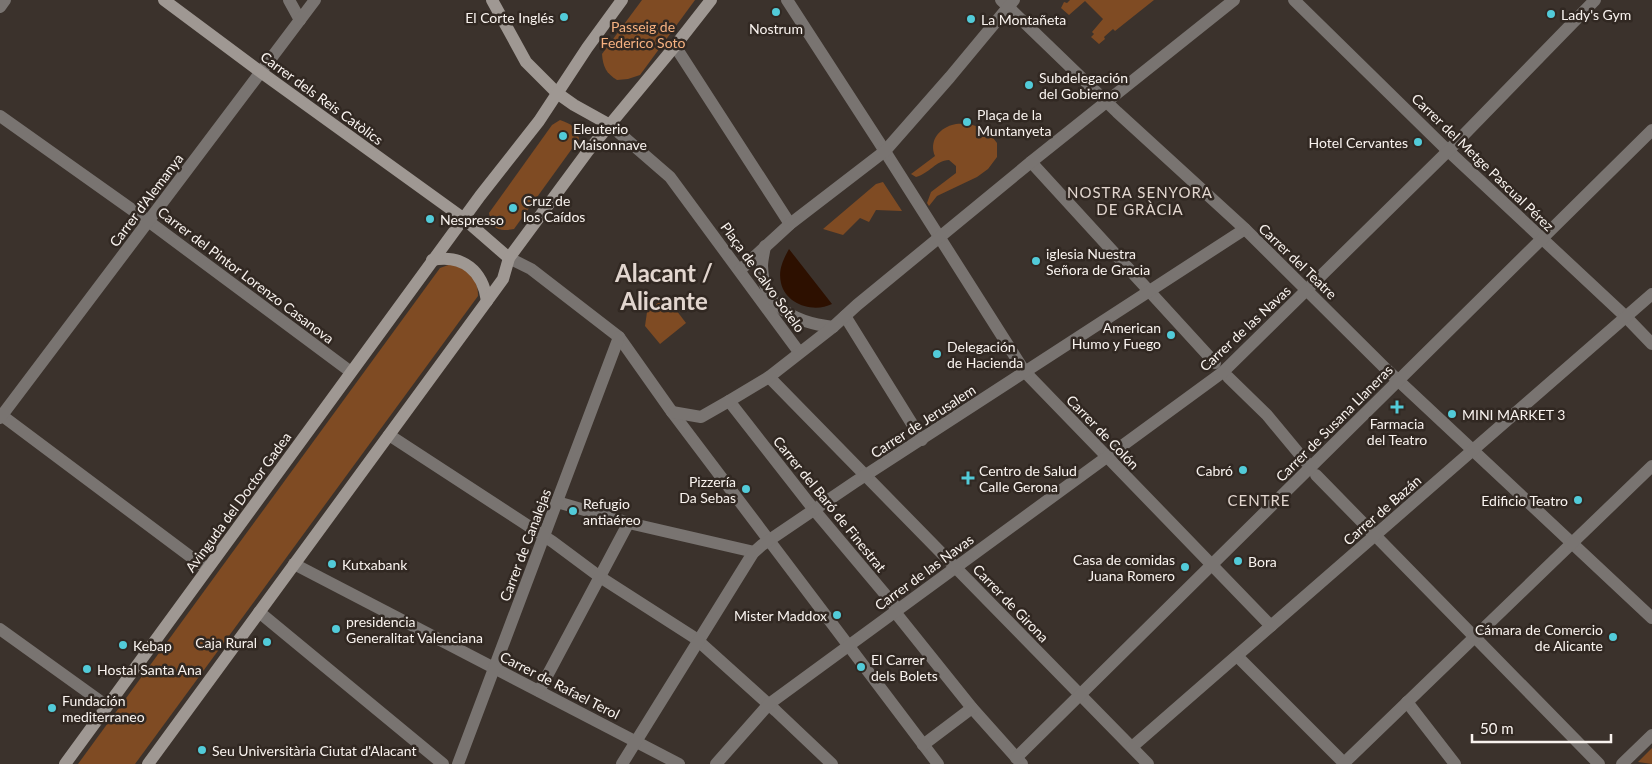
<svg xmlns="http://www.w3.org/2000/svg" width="1652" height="764" font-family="Lato,sans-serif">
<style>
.green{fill:#7f4b23}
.water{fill:#2d1000}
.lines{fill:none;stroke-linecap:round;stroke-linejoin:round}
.street{stroke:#797471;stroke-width:12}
.secondary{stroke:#9f9893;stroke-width:12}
.poi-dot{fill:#52cbd9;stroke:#312822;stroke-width:2}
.labels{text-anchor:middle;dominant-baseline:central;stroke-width:5;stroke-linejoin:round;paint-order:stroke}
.poi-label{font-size:14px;fill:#f9f3ef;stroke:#312822;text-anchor:start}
.park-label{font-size:14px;fill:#f6b180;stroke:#312822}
.street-label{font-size:14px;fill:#f9f3ef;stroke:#312822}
.neighbourhood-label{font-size:15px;letter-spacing:1px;fill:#e2d6cf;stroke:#312822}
.town-label{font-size:24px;font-weight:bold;fill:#e2d6cf;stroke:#312822}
</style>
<rect width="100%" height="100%" fill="#3b322c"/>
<g class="green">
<path d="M 642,0 L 695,0 L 640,75 L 628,79 L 617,80 C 606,73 603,67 602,54 Z"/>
<polygon points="1070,0 1154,0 1115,31 1113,29 1104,37 1105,39 1099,44 1091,37 1094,34 1092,32 1103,19 1085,1 1069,15 1061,8 1064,2 1067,3"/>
<path d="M 560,120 C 571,124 577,127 579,139 L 514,229 C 498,232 492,229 489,213 L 552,125 Z"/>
<path d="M 969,124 L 986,129 L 997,143 L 997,157 L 988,169 L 977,177 L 937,196 L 929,206 L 927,203 L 931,192 L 956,173 L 956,166 L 949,160 C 935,161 930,173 916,177 L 911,174 L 935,156 C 929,142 938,129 952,125 C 957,123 964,124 969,124 Z"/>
<polygon points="883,182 902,211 876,210 869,222 860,218 843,235 823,229 876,184"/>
<path d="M 451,264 C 468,269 478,277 478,296 L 135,764 L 78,764 L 440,268 Z"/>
<polygon points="670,302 686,323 660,344 645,326 647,312 658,303"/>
<polygon points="1652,748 1652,764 1638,762"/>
</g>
<path class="water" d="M 789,249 L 832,304 C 814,313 786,305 781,283 C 778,270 783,260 789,249 Z"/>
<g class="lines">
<g class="street">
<polyline points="289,0 300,20"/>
<polyline points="787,0 879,142 1025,372 1271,626"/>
<polyline points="1001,0 1117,112 1245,229 1387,370 1652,618"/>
<polyline points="1294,0 1443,146 1626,317 1652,344"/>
<polyline points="0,7 5,0"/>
<polyline points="675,46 790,224"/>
<polyline points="0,116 148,221 351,372"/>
<polyline points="610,125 670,177 799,352"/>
<polyline points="1031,162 1215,363"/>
<path d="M 765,246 C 764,253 762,260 762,266 C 763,308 797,323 833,327"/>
<polyline points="509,258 531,269 619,337 672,412 938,764"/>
<polyline points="740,270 790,224 885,151 950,77 1014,0"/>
<polyline points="845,316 922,440"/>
<polyline points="769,377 1148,764"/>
<polyline points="1228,377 1267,415 1306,462"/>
<polyline points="729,401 815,511 895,606 895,612 972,708 1022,764"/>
<polyline points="672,412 701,417 729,401 769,377 833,327 857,305 1031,162 1234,0"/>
<polyline points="0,414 207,569"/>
<polyline points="0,418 315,0"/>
<polyline points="389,435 553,542 600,577 695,638 776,711 832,764"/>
<polyline points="1316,475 1599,764"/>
<polyline points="557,502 633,524 750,551 753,553"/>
<polyline points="294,564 679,764"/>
<polyline points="259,612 443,764"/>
<polyline points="0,629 107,706"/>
<polyline points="1237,656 1344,763"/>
<polyline points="539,691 629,522"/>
<polyline points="1407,702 1455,764"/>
<polyline points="923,745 972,708"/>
<polyline points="1132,747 1652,294"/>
<polyline points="1016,758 1652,130"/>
<polyline points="458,764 619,337"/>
<polyline points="622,764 753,553 762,545 855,482 1245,229"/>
<polyline points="716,764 769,704 1223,372 1449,150 1595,0"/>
<polyline points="1343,764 1652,466"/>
<polyline points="1622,764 1652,735"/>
</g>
<g class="secondary">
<polyline points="164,0 262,73 463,218 509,258"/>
<polyline points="492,0 526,62 557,93 574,105 610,125"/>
<path d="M 432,260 C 463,254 483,271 487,301"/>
<polyline points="65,764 480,196 539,121 587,48 622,0"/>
<polyline points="148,764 487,301 503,279 509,258 588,151 675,46 711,0"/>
</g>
</g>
<g class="poi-dot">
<circle cx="776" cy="12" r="5"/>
<circle cx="1551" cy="14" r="5"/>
<circle cx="564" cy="17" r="5"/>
<circle cx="971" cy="19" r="5"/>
<circle cx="1029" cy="85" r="5"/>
<circle cx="967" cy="122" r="5"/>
<circle cx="563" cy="136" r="5"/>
<circle cx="1418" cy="142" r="5"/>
<circle cx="513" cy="208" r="5"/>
<circle cx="430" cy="219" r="5"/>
<circle cx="1036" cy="261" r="5"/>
<circle cx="1171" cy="335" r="5"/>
<circle cx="937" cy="354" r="5"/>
<path d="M1394.5 399.5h5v5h5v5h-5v5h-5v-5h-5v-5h5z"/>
<circle cx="1452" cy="414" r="5"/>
<circle cx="1243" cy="470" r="5"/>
<path d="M965.5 470.5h5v5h5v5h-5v5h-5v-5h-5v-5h5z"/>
<circle cx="746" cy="489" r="5"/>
<circle cx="1578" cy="500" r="5"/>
<circle cx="573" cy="511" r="5"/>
<circle cx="1238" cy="561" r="5"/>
<circle cx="332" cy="564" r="5"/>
<circle cx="1185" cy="567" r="5"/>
<circle cx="837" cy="615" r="5"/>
<circle cx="336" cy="629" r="5"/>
<circle cx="1613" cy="637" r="5"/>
<circle cx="267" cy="642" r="5"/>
<circle cx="123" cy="645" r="5"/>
<circle cx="861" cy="667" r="5"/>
<circle cx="87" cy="669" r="5"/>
<circle cx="52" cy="708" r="5"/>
<circle cx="202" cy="750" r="5"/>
</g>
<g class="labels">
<g class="poi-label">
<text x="1561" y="14">Lady's Gym</text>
<text x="554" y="17" text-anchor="end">El Corte Inglés</text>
<text x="981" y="19">La Montañeta</text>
<text x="776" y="28" text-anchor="middle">Nostrum</text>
<text x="1039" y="77">Subdelegación<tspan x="1039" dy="16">del Gobierno</tspan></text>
<text x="977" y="114">Plaça de la<tspan x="977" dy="16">Muntanyeta</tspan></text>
<text x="573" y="128">Eleuterio<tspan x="573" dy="16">Maisonnave</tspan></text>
<text x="1408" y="142" text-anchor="end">Hotel Cervantes</text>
<text x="523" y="200">Cruz de<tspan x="523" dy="16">los Caídos</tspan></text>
<text x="440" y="219">Nespresso</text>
<text x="1046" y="253">iglesia Nuestra<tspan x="1046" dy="16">Señora de Gracia</tspan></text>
<text x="1161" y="327" text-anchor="end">American<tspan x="1161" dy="16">Humo y Fuego</tspan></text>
<text x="947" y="346">Delegación<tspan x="947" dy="16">de Hacienda</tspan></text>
<text x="1462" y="414">MINI MARKET 3</text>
<text x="1397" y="423" text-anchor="middle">Farmacia<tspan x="1397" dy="16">del Teatro</tspan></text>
<text x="979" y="470">Centro de Salud<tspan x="979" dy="16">Calle Gerona</tspan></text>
<text x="1233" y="470" text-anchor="end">Cabró</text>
<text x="736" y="481" text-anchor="end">Pizzería<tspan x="736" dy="16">Da Sebas</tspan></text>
<text x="1568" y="500" text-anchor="end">Edificio Teatro</text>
<text x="583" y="503">Refugio<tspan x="583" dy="16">antiaéreo</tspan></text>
<text x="1175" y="559" text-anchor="end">Casa de comidas<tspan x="1175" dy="16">Juana Romero</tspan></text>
<text x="1248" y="561">Bora</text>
<text x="342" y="564">Kutxabank</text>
<text x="827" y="615" text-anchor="end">Mister Maddox</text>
<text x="346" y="621">presidencia<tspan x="346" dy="16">Generalitat Valenciana</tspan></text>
<text x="1603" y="629" text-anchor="end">Cámara de Comercio<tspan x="1603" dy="16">de Alicante</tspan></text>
<text x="257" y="642" text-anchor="end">Caja Rural</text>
<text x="133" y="645">Kebap</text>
<text x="871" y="659">El Carrer<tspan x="871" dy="16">dels Bolets</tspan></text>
<text x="97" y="669">Hostal Santa Ana</text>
<text x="62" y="700">Fundación<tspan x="62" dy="16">mediterraneo</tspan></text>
<text x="212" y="750">Seu Universitària Ciutat d'Alacant</text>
</g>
<g class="park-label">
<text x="643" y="26">Passeig de<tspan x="643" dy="16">Federico Soto</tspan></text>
</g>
<g class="street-label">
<text transform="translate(322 98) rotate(36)">Carrer dels Reis Catòlics</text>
<text transform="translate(1483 162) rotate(44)">Carrer del Metge Pascual Pérez</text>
<text transform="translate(146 200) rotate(-53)">Carrer d'Alemanya</text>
<text transform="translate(1298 261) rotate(44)">Carrer del Teatre</text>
<text transform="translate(246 275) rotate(37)">Carrer del Pintor Lorenzo Casanova</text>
<text transform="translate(763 277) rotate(54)">Plaça de Calvo Sotelo</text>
<text transform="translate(1245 328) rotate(-43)">Carrer de las Navas</text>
<text transform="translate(923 421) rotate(-33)">Carrer de Jerusalem</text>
<text transform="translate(1334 423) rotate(-45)">Carrer de Susana Llaneras</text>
<text transform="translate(1103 432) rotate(46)">Carrer de Colón</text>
<text transform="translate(238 502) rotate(-54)">Avinguda del Doctor Gadea</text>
<text transform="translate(830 504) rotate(51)">Carrer del Baró de Finestrat</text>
<text transform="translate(1382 510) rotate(-41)">Carrer de Bazán</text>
<text transform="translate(525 545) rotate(-69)">Carrer de Canalejas</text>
<text transform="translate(924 572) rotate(-36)">Carrer de las Navas</text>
<text transform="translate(1011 603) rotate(46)">Carrer de Girona</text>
<text transform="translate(560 685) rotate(27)">Carrer de Rafael Terol</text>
</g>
<g class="neighbourhood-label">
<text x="1140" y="192">NOSTRA SENYORA<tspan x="1140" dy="17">DE GRÀCIA</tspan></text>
<text x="1259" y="500">CENTRE</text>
</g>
<g class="town-label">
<text x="664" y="272">Alacant /<tspan x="664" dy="28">Alicante</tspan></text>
</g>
</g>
<path d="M1472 734v8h139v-8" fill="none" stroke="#f9f3ef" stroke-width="2.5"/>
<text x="1480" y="734" font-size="15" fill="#f9f3ef" stroke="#312822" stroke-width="4" paint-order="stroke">50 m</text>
</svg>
